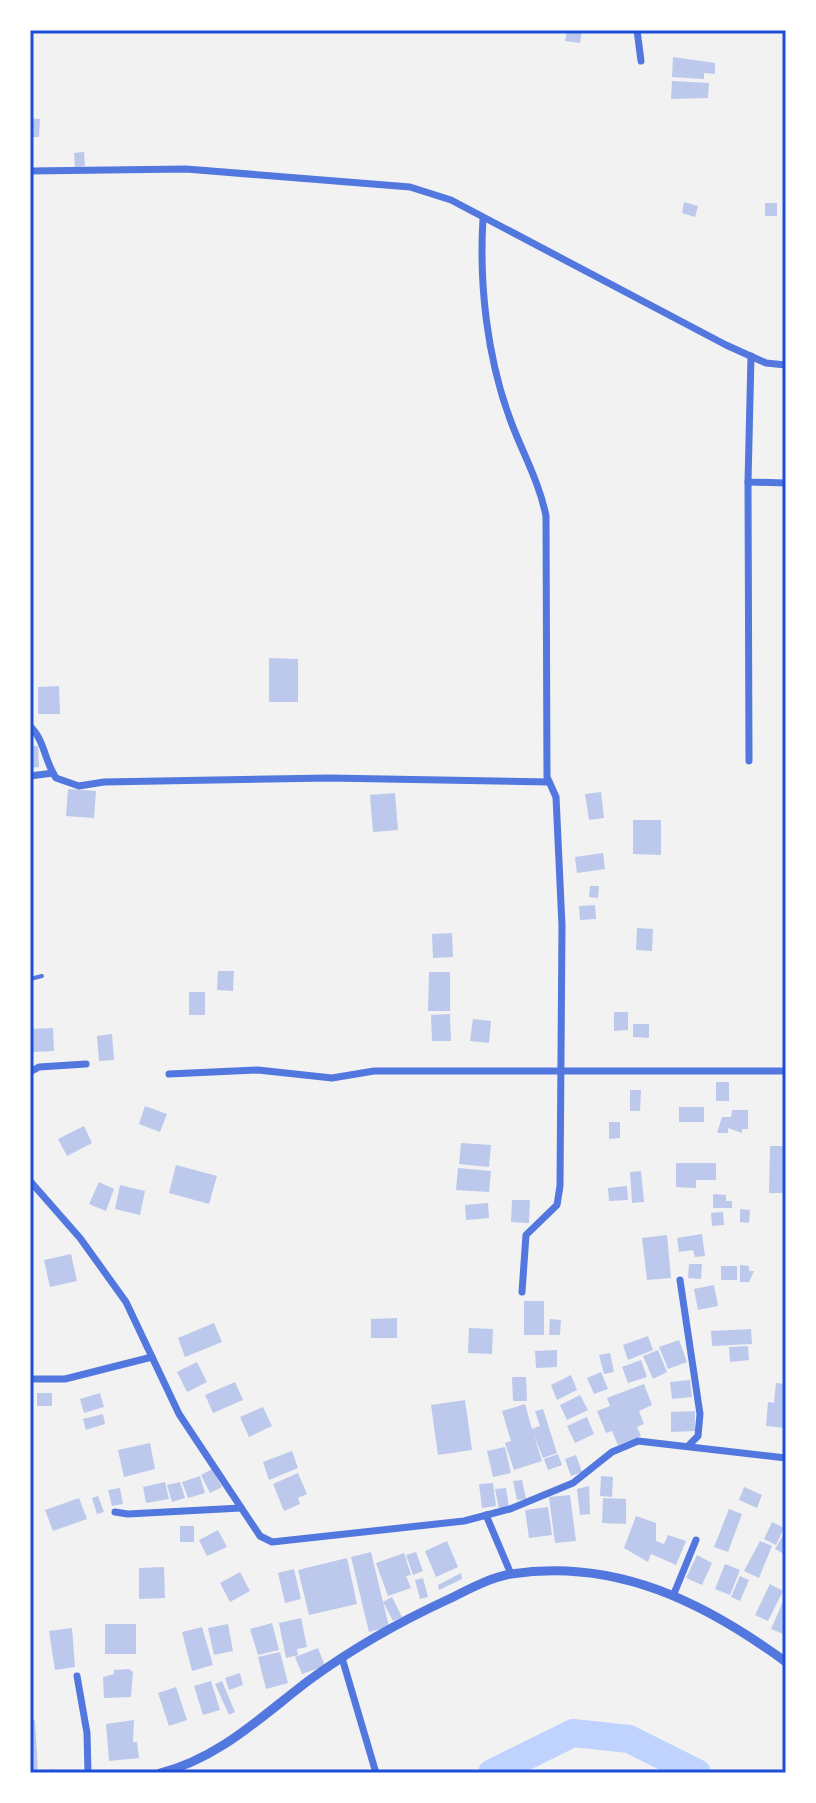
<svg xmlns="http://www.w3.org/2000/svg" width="816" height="1803" font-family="Poppins,sans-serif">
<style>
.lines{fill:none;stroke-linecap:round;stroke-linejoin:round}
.river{stroke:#bfd3fe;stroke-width:28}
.building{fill:#bdc9ec}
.service{stroke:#5277de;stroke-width:4}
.minor{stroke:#5277de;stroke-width:7}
.tertiary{stroke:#5277de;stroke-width:9}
.neatline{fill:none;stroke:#1d4ed8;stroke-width:3}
</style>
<rect width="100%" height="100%" fill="#f2f2f2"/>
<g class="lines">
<polyline class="river" points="492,1773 573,1733 629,1739 697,1773"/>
</g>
<g class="building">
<polygon points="567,30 582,30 580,43 565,41"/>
<polygon points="673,57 715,63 715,74 704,73 704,79 672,77"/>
<polygon points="672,81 709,83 708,98 671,99"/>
<polygon points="30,118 40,119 39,137 30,137"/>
<polygon points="84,152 85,166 75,167 74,153"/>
<polygon points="684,202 698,206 695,217 682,213"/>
<rect x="765" y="203" width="12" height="13"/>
<polygon points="269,658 298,659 298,702 269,702"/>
<polygon points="59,686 60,714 38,714 38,687"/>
<polygon points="30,746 38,746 39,767 30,768"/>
<polygon points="68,789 96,791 94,818 66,816"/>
<polygon points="601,792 604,818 589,820 585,794"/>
<polygon points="395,793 398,830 373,832 370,795"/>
<polygon points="633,820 661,820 661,855 633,854"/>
<polygon points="603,853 605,869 577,873 575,857"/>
<polygon points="590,886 599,886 598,898 589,897"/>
<polygon points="595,905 596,919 580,920 579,906"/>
<polygon points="637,928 653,929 652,951 636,950"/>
<polygon points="452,933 453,957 433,958 432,934"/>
<polygon points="218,971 234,971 233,991 217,990"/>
<polygon points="429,972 450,972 450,1011 428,1011"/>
<rect x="189" y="992" width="16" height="23"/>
<polygon points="614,1012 628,1012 628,1030 614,1031"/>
<polygon points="450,1014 451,1041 432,1041 431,1015"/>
<polygon points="473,1019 491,1021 489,1043 470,1041"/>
<polygon points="633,1024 649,1024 649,1038 633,1037"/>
<polygon points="53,1028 54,1051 32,1052 31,1029"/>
<polygon points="112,1034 114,1060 99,1061 97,1036"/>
<rect x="716" y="1082" width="13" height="19"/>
<polygon points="630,1090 641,1090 640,1111 630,1111"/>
<polygon points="145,1106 167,1114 160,1132 139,1124"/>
<rect x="679" y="1107" width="25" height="15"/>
<polygon points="732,1110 748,1110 748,1129 742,1129 742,1133 728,1128 728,1133 717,1133 722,1117 731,1117"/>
<polygon points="609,1122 620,1122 620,1138 609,1139"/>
<polygon points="84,1126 92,1143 67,1156 58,1139"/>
<polygon points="461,1143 491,1145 489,1167 459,1164"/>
<polygon points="770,1146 786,1146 786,1193 769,1193"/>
<polygon points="676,1163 716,1163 716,1180 696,1180 696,1188 676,1187"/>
<polygon points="176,1165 217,1176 209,1204 169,1193"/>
<polygon points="458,1168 491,1171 489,1192 456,1190"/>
<polygon points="641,1171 644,1202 632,1203 630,1172"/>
<polygon points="99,1182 114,1189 106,1211 89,1204"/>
<polygon points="120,1185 145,1191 140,1215 115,1209"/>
<polygon points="627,1186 628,1200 609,1201 608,1188"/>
<polygon points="713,1194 726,1195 726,1201 732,1201 732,1208 713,1208"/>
<polygon points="512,1200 530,1200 529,1223 511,1222"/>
<polygon points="488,1203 489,1218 466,1220 465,1205"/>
<polygon points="740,1209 750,1210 749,1223 740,1222"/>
<polygon points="723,1212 724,1225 712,1226 711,1213"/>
<polygon points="702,1234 705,1256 695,1257 693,1250 679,1252 677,1238"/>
<polygon points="667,1235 671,1278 647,1280 642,1238"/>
<polygon points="71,1254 77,1281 50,1287 44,1260"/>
<polygon points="689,1264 702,1264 701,1279 688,1278"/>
<polygon points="740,1265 749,1266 749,1271 754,1271 749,1282 740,1282"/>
<rect x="721" y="1266" width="16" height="14"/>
<polygon points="714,1285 718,1306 698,1310 694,1289"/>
<rect x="524" y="1301" width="20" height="34"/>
<polygon points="397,1318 397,1338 371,1338 371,1319"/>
<polygon points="550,1319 561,1320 560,1335 549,1335"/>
<polygon points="214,1323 222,1342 185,1357 178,1338"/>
<polygon points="469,1328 493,1329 492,1354 468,1353"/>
<polygon points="751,1329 752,1344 712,1346 711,1331"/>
<polygon points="648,1336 653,1350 628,1360 623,1345"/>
<polygon points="679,1340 687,1362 668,1369 659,1347"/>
<polygon points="748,1346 749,1360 730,1362 729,1347"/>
<polygon points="557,1350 557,1367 536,1368 535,1351"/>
<polygon points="658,1350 667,1372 653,1379 643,1356"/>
<polygon points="610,1353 614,1372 604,1374 599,1355"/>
<polygon points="641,1360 647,1377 628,1383 622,1367"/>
<polygon points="197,1362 207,1382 187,1392 177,1372"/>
<polygon points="601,1372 608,1389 594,1394 587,1378"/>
<polygon points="571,1375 577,1390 557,1400 551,1385"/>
<polygon points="512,1377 526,1377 527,1401 513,1401"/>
<polygon points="690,1380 692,1397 672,1399 670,1382"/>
<polygon points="235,1382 243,1400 213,1413 205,1395"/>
<polygon points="776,1383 786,1384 786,1428 766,1426 768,1402 774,1403"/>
<polygon points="644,1384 652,1405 639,1411 644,1424 637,1427 641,1436 618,1445 612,1431 606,1433 597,1411 610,1406 607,1398"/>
<rect x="37" y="1393" width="15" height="13"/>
<polygon points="100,1393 104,1407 84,1413 80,1399"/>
<polygon points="580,1395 588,1410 567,1420 560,1405"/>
<polygon points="465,1400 472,1450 438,1455 431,1405"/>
<polygon points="525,1404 532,1429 540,1426 535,1411 543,1409 557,1453 543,1458 534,1435 542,1461 514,1470 505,1443 511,1441 502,1411"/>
<polygon points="263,1407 272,1426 249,1437 240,1417"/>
<polygon points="695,1411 695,1431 671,1432 671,1412"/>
<polygon points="103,1414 105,1424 86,1430 83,1419"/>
<polygon points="587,1417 594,1434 575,1443 567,1426"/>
<polygon points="150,1443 155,1469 124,1477 118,1450"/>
<polygon points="505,1447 511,1473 493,1477 487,1451"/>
<polygon points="292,1451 298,1468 269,1480 263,1462"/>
<polygon points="558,1454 562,1465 548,1470 544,1459"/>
<polygon points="576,1455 582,1472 571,1476 565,1459"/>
<polygon points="212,1469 222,1487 210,1493 201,1475"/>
<polygon points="298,1473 307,1494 298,1498 300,1504 284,1511 273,1484"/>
<polygon points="200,1476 205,1493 188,1498 182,1482"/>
<polygon points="601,1476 613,1477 612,1497 600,1496"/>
<polygon points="522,1480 526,1499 517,1500 513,1481"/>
<polygon points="165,1482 169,1499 146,1503 143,1487"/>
<polygon points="180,1482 185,1498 172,1502 167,1485"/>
<polygon points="493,1483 496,1506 482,1508 479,1484"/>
<polygon points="589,1486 590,1514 580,1515 577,1489"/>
<polygon points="744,1487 762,1495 757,1508 739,1500"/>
<polygon points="120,1488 123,1504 112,1506 108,1490"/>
<polygon points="506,1488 509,1507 499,1509 495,1489"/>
<polygon points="570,1495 576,1541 555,1543 549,1497"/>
<polygon points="98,1496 104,1512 97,1514 92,1498"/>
<polygon points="79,1498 87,1519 53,1531 45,1510"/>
<polygon points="603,1498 626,1499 626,1524 602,1523"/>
<polygon points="548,1507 552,1535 529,1538 525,1510"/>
<polygon points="729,1509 742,1514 728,1552 714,1547"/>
<polygon points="636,1516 656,1523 656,1541 664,1544 668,1535 686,1541 676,1565 651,1554 648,1562 624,1548"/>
<polygon points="772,1522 784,1528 776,1545 764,1539"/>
<rect x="180" y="1526" width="14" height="16"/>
<polygon points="218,1530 227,1547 207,1556 199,1540"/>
<polygon points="782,1537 786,1539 786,1555 775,1549"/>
<polygon points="447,1541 458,1567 436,1577 425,1551"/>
<polygon points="760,1541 772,1546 759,1578 744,1571"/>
<polygon points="371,1552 389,1627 369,1632 351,1557"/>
<polygon points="416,1552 423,1571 413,1575 406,1555"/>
<polygon points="404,1553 411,1575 406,1576 411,1588 388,1596 376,1563"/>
<polygon points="697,1555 712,1563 702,1585 686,1578"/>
<polygon points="347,1558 357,1604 309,1615 298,1570"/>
<polygon points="725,1564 740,1570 730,1595 715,1589"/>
<polygon points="164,1567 165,1598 139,1599 139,1568"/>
<polygon points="294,1569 301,1599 285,1603 278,1573"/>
<polygon points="240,1572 250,1591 230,1602 220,1583"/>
<polygon points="461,1573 462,1579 439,1590 438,1585"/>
<polygon points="740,1576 749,1580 740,1601 731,1597"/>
<polygon points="423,1578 428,1597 420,1599 415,1580"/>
<polygon points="770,1584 783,1591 768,1621 755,1615"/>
<polygon points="786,1595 786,1635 771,1629"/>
<polygon points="392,1597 402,1617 393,1621 383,1602"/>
<polygon points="301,1618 307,1647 297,1649 298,1655 286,1658 279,1623"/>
<polygon points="272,1623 279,1650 258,1655 250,1629"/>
<rect x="105" y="1624" width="31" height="30"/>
<polygon points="228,1624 233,1651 214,1655 208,1628"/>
<polygon points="202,1627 213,1665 192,1671 182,1632"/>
<polygon points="72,1628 75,1667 55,1670 49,1631"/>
<polygon points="318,1648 325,1666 302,1674 295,1657"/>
<polygon points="280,1652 288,1683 266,1689 258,1657"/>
<polygon points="129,1669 133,1672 131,1697 104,1698 103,1677 114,1674 114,1670"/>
<polygon points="240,1673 243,1685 229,1690 225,1678"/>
<polygon points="211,1681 220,1710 203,1715 194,1686"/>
<polygon points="222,1681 235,1712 229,1715 215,1684"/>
<polygon points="176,1687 187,1720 169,1726 158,1693"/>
<polygon points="30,1720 35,1720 38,1771 54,1769 55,1773 30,1771"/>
<polygon points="134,1720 133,1742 137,1742 139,1758 109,1761 106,1724"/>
</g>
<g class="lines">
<polyline class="service" points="30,979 42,976"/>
<g class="minor">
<polyline points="637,30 641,61"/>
<polyline points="30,171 186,169 410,187 451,200 726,345 766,363 786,365"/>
<path d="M 483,219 C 479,284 487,357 510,419 C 522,452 539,481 546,516 L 547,777 L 556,797 L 562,926 L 560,1186 L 557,1205 L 526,1235 L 522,1292"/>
<polyline points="751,356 748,482 786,483"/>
<polyline points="748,482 749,761"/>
<path d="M 30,726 C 44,739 45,762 56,778 L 79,786 L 104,782 L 329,778 L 549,782"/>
<polyline points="30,776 53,773"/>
<polyline points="30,1072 39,1067 86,1064"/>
<polyline points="169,1074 258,1070 332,1078 374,1071 786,1071"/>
<polyline points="30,1181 80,1238 126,1302 179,1414 260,1536 272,1542 464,1521 510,1509 573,1483 612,1452 638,1441 786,1458"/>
<polyline points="680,1280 700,1414 698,1436 690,1444"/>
<polyline points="30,1379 65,1379 152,1357"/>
<polyline points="115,1512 128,1514 241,1508"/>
<polyline points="486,1515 511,1574"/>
<polyline points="673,1596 696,1540"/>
<polyline points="342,1658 376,1773"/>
<polyline points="77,1676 87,1733 88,1773"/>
</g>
<path class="tertiary" d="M 160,1773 C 218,1759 262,1716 308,1681 C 353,1648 399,1622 449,1599 C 469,1589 489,1578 511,1574 C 616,1558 704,1602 786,1662"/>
</g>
<rect width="816" height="1803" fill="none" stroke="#ffffff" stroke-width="64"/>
<rect x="32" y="32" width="752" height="1739" class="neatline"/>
</svg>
